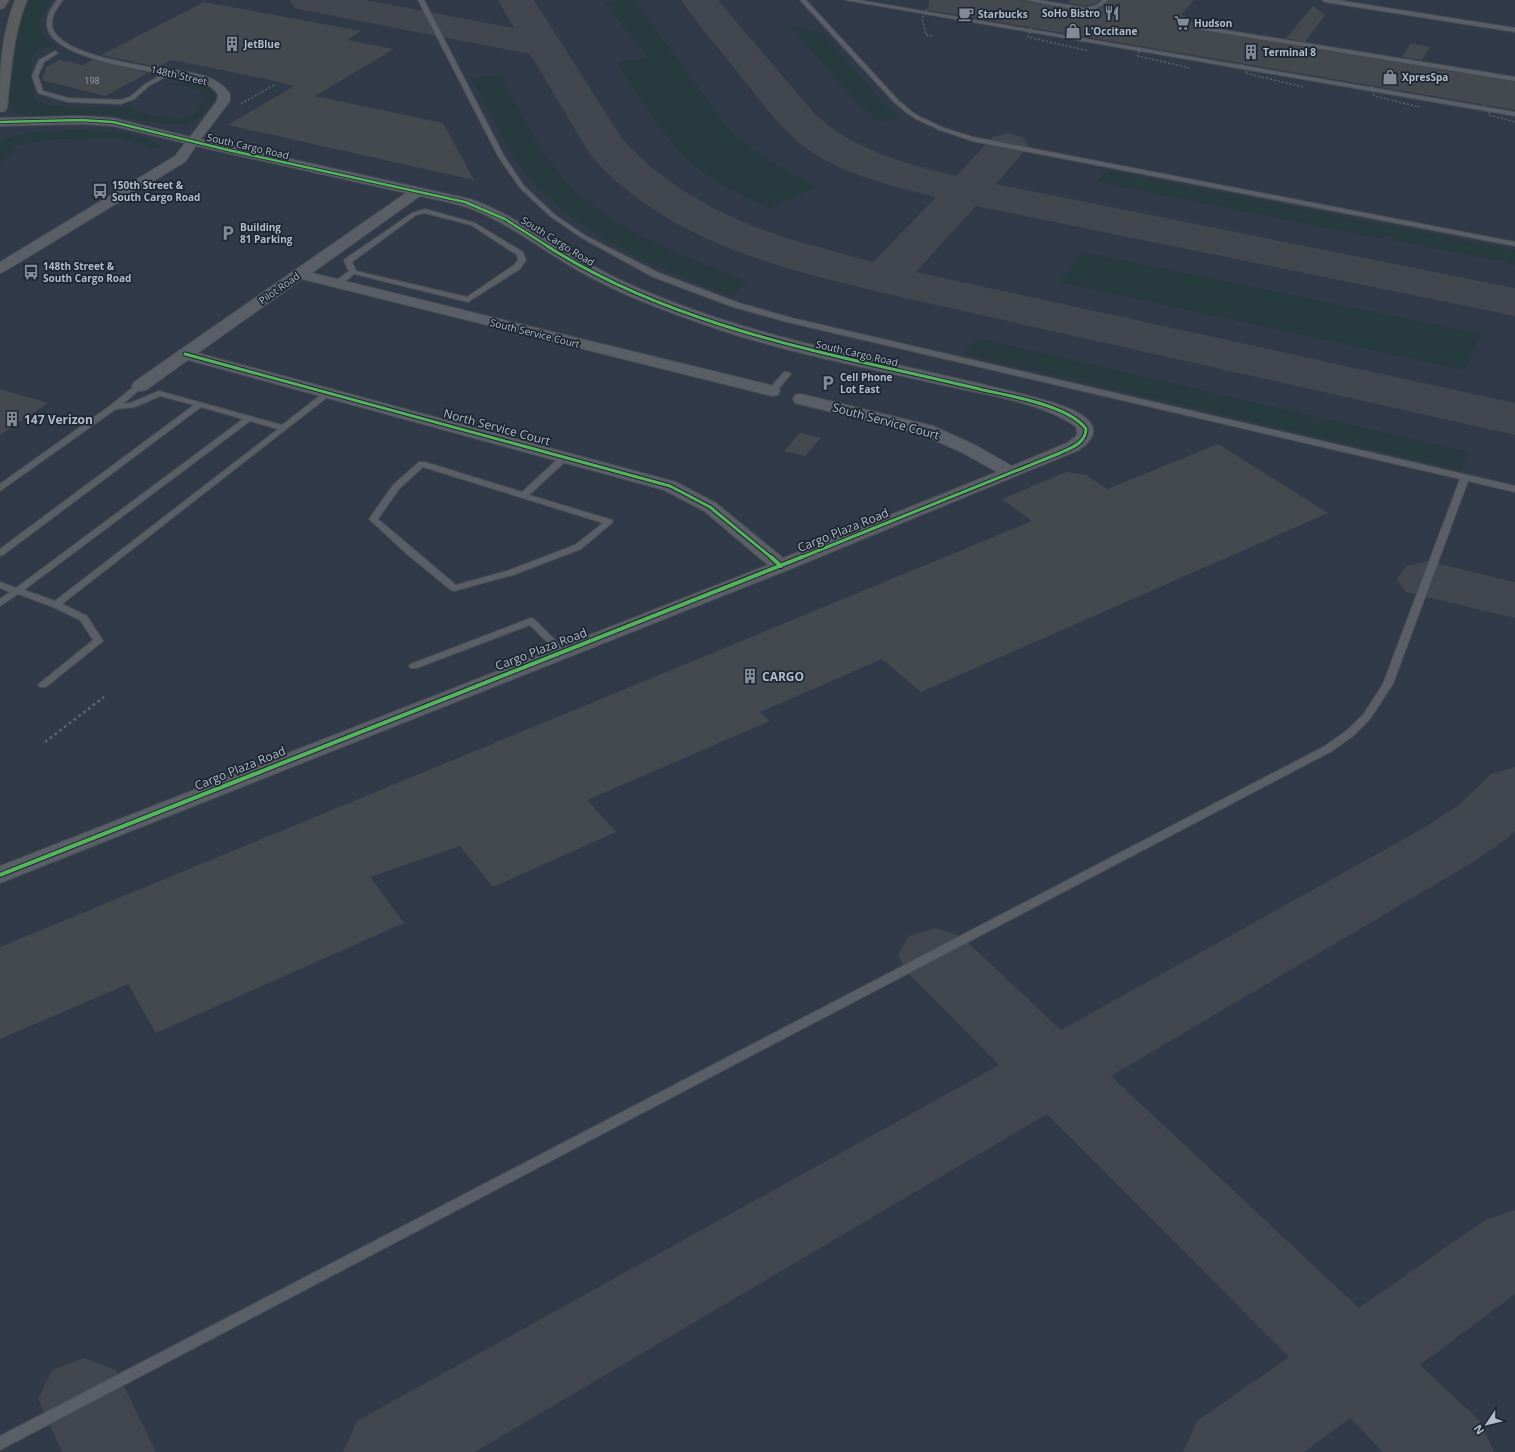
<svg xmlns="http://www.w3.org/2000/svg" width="1515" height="1452" font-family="'Open Sans',sans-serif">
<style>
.airport{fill:#313a48}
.green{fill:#273a3e}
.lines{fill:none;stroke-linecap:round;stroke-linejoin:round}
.taxiway{fill:#42464e;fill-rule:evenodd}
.building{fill:#444950}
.lane-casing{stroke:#484c53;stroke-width:2}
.street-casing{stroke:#484c53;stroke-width:2}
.highway-casing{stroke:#474c53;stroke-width:2}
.path-far1{stroke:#5d636a;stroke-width:1.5;stroke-dasharray:2 2;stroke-linecap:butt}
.path{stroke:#5d636a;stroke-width:2.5;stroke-dasharray:3 3;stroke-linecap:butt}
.lane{fill:#5a5e66;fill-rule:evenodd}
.street{fill:#5a5e66;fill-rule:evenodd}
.highway{fill:#5a5d60;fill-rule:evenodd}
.path-bridge{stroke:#5d636a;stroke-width:1.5;stroke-dasharray:2 2;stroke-linecap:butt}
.cycleway-far2-casing{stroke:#1d2633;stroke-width:4}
.cycleway-far1-casing{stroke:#1d2633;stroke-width:5}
.cycleway-casing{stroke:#1d2633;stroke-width:6}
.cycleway-far2{stroke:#56b35d;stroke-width:2.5}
.cycleway-far1{stroke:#56b35d;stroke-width:3}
.cycleway{stroke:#56b35d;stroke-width:4}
.labels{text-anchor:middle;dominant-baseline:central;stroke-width:3.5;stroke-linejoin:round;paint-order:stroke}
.far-number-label{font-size:9px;fill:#989fab}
.far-poi-label{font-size:10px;font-weight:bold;fill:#b4bcc9;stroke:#1d2633;text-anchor:start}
.far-street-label{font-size:10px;fill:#b4bcc9;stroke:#1d2633}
.poi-label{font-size:12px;font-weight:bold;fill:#b4bcc9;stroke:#1d2633;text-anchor:start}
.street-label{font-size:12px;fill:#b4bcc9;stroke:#1d2633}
</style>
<rect width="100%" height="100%" fill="#2a3038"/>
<rect class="airport" x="0" y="0" width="1515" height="1452"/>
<g class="green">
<path d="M 29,0 L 52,0 L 40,19 L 42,34 L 55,46 L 40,49 L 31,58 L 34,100 L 51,106 L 133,108 L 131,110 C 144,113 173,121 185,119 C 194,118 202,104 205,96 C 196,84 175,84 162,86 L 163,85 C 180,82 194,83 210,88 L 216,98 L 201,117 L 186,124 L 164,124 L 105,114 L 31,116 L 14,112 L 8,106 L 21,13 Z"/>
<path d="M 621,0 L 634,0 L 723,122 C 752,153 780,168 817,187 L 769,208 C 749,198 727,189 709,176 C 669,149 643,102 617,62 L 648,58 L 605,2 Z"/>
<polygon points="791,27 823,33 886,106 900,118 880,122 858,104"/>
<path d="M 500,75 C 518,107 534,142 557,171 C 600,226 684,257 747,281 L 730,296 C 658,268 581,237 529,178 C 518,166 511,150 503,137 C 492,117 482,98 471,78 Z"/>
<path d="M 83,130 C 109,132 139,132 162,146 L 151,148 L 121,138 L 57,139 L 17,145 L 0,164 L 0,141 C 26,130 55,131 83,130 Z"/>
<polygon points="1106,170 1515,250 1515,265 1508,263 1508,261 1499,260 1498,261 1392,240 1394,237 1384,235 1383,239 1097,182"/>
<polygon points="1083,252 1481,334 1464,370 1059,282"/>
<polygon points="977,338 1468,452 1461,470 963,354"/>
</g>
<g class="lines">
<g class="taxiway">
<path d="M 290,0 L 366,0 L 514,28 L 498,0 L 534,0 L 623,140 L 651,167 L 682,190 L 715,209 L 750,225 L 786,238 L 873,262 L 936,197 C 895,187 852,177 816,155 C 782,134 760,100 735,69 C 717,46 697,24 681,0 L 718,0 L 816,115 C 854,150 907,164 956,176 L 993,137 L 1008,133 L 1023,137 L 1029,146 L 996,184 L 1515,288 L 1515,316 L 976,206 L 916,272 L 1515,403 L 1515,435 L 883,293 C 796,272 706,251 633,195 C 616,182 598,166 586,148 L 530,54 L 308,11 L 295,8 Z"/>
<polygon points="1427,561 1515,582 1515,618 1406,592 1397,579 1406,566"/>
<polygon points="1515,767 1515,831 1508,838 1470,864 1111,1076 1359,1308 1485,1220 1515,1210 1515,1294 1420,1365 1480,1421 1494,1452 1383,1452 1350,1418 1304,1452 1183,1452 1197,1421 1289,1357 1047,1114 475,1452 343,1452 357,1421 999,1065 909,974 898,955 909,936 935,928 961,936 1061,1030 1420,830 1460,804 1491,774"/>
<polygon points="84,1358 116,1370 156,1452 62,1452 38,1399 52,1370"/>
</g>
</g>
<g class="building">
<polygon points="929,0 1019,0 1089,13 1104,6 1109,0 1194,0 1181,14 1197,26 1198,30 1515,82 1515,110 928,10"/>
<polygon points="1070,0 1100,0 1096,4 1085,6 1067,3"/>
<polygon points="204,2 361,31 347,40 394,49 315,96 443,123 474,180 228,125 294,86 283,84 285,83 172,60 158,67 101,55"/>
<polygon points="1313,6 1325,15 1305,42 1286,38"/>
<polygon points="1411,43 1430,47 1422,60 1402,57"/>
<polygon points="60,60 83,65 92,60 148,73 105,96 42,80 46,67"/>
<polygon points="0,389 48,403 0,435"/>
<polygon points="800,433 821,438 805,456 784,451"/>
<polygon points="1218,444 1328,513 921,692 882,659 760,712 770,721 587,800 616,832 493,887 460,846 370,877 404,923 156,1033 128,984 0,1039 0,947 1032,521 1002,499 1066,472 1086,475 1107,489"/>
</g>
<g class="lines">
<defs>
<g id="lane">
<path d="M 57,0 L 63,0 C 58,7 51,15 52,25 C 55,51 122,62 143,66 C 151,68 165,68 172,73 L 149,86 L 134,99 L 121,104 L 68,102 L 38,93 L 32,76 L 39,60 L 55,51 L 58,53 L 44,62 L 38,76 L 43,91 L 68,98 L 120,100 L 130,97 L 145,84 L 163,74 C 138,69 49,57 47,25 C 46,15 52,7 57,0 Z"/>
<polygon points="418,0 424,0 504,156 524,186 555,215 586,236 659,273 739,303 792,318 1515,486 1515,492 1468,481 1393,684 1370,719 1353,736 1332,751 0,1450 0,1436 1325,746 1346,731 1363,715 1383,684 1460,479 787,322 733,307 653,277 582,238 551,217 520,188 498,156"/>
<polygon points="800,0 806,0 899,101 911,111 920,117 944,128 973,137 1515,242 1515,246 972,141 940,130 916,119 907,113 895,103"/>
<polygon points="845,0 858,0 1515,112 1515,116"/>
<path d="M 1026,0 L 1039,0 L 1085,8 L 1097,5 L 1102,0 L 1108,0 C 1102,7 1095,8 1089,12 Z"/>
<polygon points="1322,0 1336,0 1515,28 1515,32 1325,2"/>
<polygon points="1200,26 1515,77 1515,81 1198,29 1198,27"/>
<path d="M 425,209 L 475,223 L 523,252 L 526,260 L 520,269 L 468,302 L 354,274 L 340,286 L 334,286 L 334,282 L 349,271 L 344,261 L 345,259 L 412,213 ZM 425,213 L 471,225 L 517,255 L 518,260 L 514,265 L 467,297 L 356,271 L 352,262 L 416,215 Z"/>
<polygon points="784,372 787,372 791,374 775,393 769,393 769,389"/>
<path d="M 137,384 L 143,384 L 144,386 L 123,404 L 130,403 L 159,391 L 282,425 L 327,390 L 333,390 L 334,392 L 62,604 L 87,616 L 103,641 L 46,687 L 40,687 L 38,685 L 40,683 L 93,640 L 80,620 L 53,607 L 18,594 L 0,606 L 0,599 L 10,592 L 0,588 L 0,582 L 16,588 L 243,419 L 201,407 L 3,555 L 0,556 L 0,549 L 194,405 L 160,396 L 135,407 L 116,409 L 0,491 L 0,484 L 111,405 ZM 250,421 L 278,429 L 55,601 L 24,590 Z"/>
<path d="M 565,454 L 568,455 L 569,457 L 568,459 L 529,495 L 612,520 L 613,522 L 581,549 L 513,575 L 454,591 L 451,590 L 408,555 L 369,519 L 393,485 L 419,462 L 425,462 L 522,492 L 562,455 ZM 423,467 L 603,523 L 575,545 L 507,571 L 456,585 L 378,519 L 399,489 Z"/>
<polygon points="531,618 534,619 567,652 565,654 559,654 530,625 417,668 411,668 409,666 411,664"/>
</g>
<path id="street" d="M 169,69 C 191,73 217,74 230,94 L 230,101 L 201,139 L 470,199 C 507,212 538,234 572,254 C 603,273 636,288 670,301 C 788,347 914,365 1037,398 C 1060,404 1121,421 1079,450 L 788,570 L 0,883 L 0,866 L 768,565 L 704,511 L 664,490 L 188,360 L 146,390 L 140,391 L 134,390 L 132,386 L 134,382 L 406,193 L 196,146 L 185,162 L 5,271 L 0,273 L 0,262 L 175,156 L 185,143 L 113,126 L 81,124 L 0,126 L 0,118 L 81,116 L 113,118 L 190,137 L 217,101 L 218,94 C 207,78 181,80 165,76 L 163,73 L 165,70 ZM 420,196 C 438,200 457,203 474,210 C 516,227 551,257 590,277 C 631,299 676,315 720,330 C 793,354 868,368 942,385 C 980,393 1047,404 1076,427 L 1077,435 L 1067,443 L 1012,466 L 975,445 L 933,426 L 801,394 L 795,395 L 793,399 L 795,403 L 921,434 L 963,453 L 997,472 L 783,558 L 716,503 L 676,482 L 198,353 L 302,279 L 772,396 L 778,395 L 780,391 L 778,387 L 312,273 Z"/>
<g id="highway">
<polygon points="0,0 9,0 4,8 0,9"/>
<path d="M 15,0 L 27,0 C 13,34 11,72 7,108 L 5,111 L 0,112 C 0,71 0,39 15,0 Z"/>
</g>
</defs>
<use href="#lane" class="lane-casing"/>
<use href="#street" class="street-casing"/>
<use href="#highway" class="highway-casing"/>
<polyline class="path-far1" points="241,104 276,84"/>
<polyline class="path" points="45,742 104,697"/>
<use href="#lane" class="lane"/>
<use href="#street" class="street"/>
<use href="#highway" class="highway"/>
<g class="path-bridge">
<polyline points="927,9 922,18 926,35 934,36"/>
<polyline points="1031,28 1028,37 1089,51"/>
<polyline points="1140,47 1138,56 1190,68"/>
<polyline points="1242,64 1246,72 1245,73 1303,87"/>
<polyline points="1372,86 1374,96 1420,107"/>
<polyline points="1484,105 1489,112 1489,115 1515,122"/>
</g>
<defs>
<polyline id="cycleway-far2" points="0,122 81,120 113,122 228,150 465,202 505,219 549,247"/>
<g id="cycleway-far1">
<path d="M 547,246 C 679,330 834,354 983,390 C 1011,396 1070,406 1086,429 C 1086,443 1071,448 1060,453 L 800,558"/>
<polyline points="185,354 670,486 710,507 772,558"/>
</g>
<g id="cycleway">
<polyline points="771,557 781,566"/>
<polyline points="0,875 802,557"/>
</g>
</defs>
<use href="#cycleway-far2" class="cycleway-far2-casing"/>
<use href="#cycleway-far1" class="cycleway-far1-casing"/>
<use href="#cycleway" class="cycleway-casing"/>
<use href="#cycleway-far2" class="cycleway-far2"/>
<use href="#cycleway-far1" class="cycleway-far1"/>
<use href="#cycleway" class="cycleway"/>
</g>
<defs>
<symbol id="restaurant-bare" viewBox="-9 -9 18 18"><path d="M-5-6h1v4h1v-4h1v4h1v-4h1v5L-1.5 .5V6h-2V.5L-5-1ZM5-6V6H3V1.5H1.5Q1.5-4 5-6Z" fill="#848b96" stroke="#1d2633" stroke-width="2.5" paint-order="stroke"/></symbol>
<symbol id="cafe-bare" viewBox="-9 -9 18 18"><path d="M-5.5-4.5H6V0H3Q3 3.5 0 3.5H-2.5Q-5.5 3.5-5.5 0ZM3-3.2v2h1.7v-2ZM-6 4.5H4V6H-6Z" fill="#848b96" stroke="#1d2633" stroke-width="2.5" paint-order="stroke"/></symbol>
<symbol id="supermarket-bare" viewBox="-9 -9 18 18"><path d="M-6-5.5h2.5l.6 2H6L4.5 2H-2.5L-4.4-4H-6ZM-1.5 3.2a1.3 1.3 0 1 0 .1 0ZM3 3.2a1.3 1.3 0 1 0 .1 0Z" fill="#848b96" stroke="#1d2633" stroke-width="2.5" paint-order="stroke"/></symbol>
<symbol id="shop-bare" viewBox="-9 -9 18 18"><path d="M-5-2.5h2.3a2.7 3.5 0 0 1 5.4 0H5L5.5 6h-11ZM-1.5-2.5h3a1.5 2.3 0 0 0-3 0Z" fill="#848b96" stroke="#1d2633" stroke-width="2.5" paint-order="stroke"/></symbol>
<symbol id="building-bare" viewBox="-9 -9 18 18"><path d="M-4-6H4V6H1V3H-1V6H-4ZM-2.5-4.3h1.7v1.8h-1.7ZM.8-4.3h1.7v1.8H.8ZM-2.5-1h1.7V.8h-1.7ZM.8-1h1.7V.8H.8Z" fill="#848b96" stroke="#1d2633" stroke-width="2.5" paint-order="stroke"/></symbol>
<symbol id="bus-bare" viewBox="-9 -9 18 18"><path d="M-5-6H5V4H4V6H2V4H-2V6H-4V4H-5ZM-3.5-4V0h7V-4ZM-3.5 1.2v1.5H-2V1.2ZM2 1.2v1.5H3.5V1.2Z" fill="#848b96" stroke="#1d2633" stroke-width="2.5" paint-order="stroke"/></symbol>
<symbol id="parking-bare" viewBox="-9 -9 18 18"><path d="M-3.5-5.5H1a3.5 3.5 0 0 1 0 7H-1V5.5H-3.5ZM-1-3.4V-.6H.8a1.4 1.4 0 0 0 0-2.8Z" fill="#848b96" stroke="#1d2633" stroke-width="2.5" paint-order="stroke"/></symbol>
</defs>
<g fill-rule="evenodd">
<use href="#restaurant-bare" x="1101" y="2" width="22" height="22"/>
<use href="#cafe-bare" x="955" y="3" width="22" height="22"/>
<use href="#supermarket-bare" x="1171" y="12" width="22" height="22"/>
<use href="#shop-bare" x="1062" y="20" width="22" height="22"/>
<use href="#building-bare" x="221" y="33" width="22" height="22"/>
<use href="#building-bare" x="1240" y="41" width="22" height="22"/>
<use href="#shop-bare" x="1379" y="66" width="22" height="22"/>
<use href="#bus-bare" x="89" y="180" width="22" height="22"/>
<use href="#parking-bare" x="217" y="222" width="22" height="22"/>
<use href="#bus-bare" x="20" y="261" width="22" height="22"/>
<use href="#parking-bare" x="817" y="372" width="22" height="22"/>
<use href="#building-bare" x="1" y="408" width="22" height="22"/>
<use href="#building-bare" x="739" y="665" width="22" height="22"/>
</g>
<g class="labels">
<g class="far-number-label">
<text x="92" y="80">198</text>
</g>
<g class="far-poi-label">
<text x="1100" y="13" text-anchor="end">SoHo Bistro</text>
<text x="978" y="14">Starbucks</text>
<text x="1194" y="23">Hudson</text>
<text x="1085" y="31">L'Occitane</text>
<text x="244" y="44">JetBlue</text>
<text x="1263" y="52">Terminal 8</text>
<text x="1402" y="77">XpresSpa</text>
<text x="112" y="185">150th Street &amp;<tspan x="112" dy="12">South Cargo Road</tspan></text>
<text x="240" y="227">Building<tspan x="240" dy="12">81 Parking</tspan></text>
<text x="43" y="266">148th Street &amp;<tspan x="43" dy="12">South Cargo Road</tspan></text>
<text x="840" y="377">Cell Phone<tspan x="840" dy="12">Lot East</tspan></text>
</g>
<g class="far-street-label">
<text transform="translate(179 75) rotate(13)">148th Street</text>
<text transform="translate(248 146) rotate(13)">South Cargo Road</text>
<text transform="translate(558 241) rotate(32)">South Cargo Road</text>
<text transform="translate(279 288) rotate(-35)">Pilot Road</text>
<text transform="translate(535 333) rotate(14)">South Service Court</text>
<text transform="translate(857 353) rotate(13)">South Cargo Road</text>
</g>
<g class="poi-label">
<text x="24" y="419">147 Verizon</text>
<text x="762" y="676">CARGO</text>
</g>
<g class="street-label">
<text transform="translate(886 421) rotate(15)">South Service Court</text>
<text transform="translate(497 427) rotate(15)">North Service Court</text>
<text transform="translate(843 530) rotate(-22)">Cargo Plaza Road</text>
<text transform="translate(541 649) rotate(-21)">Cargo Plaza Road</text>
<text transform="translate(240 768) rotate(-22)">Cargo Plaza Road</text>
</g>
</g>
<g transform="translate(1487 1424) rotate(235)" stroke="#1d2633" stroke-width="3" paint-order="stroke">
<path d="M0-3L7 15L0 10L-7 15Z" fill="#b4bcc9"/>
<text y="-6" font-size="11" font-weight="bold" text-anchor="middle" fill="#b4bcc9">N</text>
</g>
</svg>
